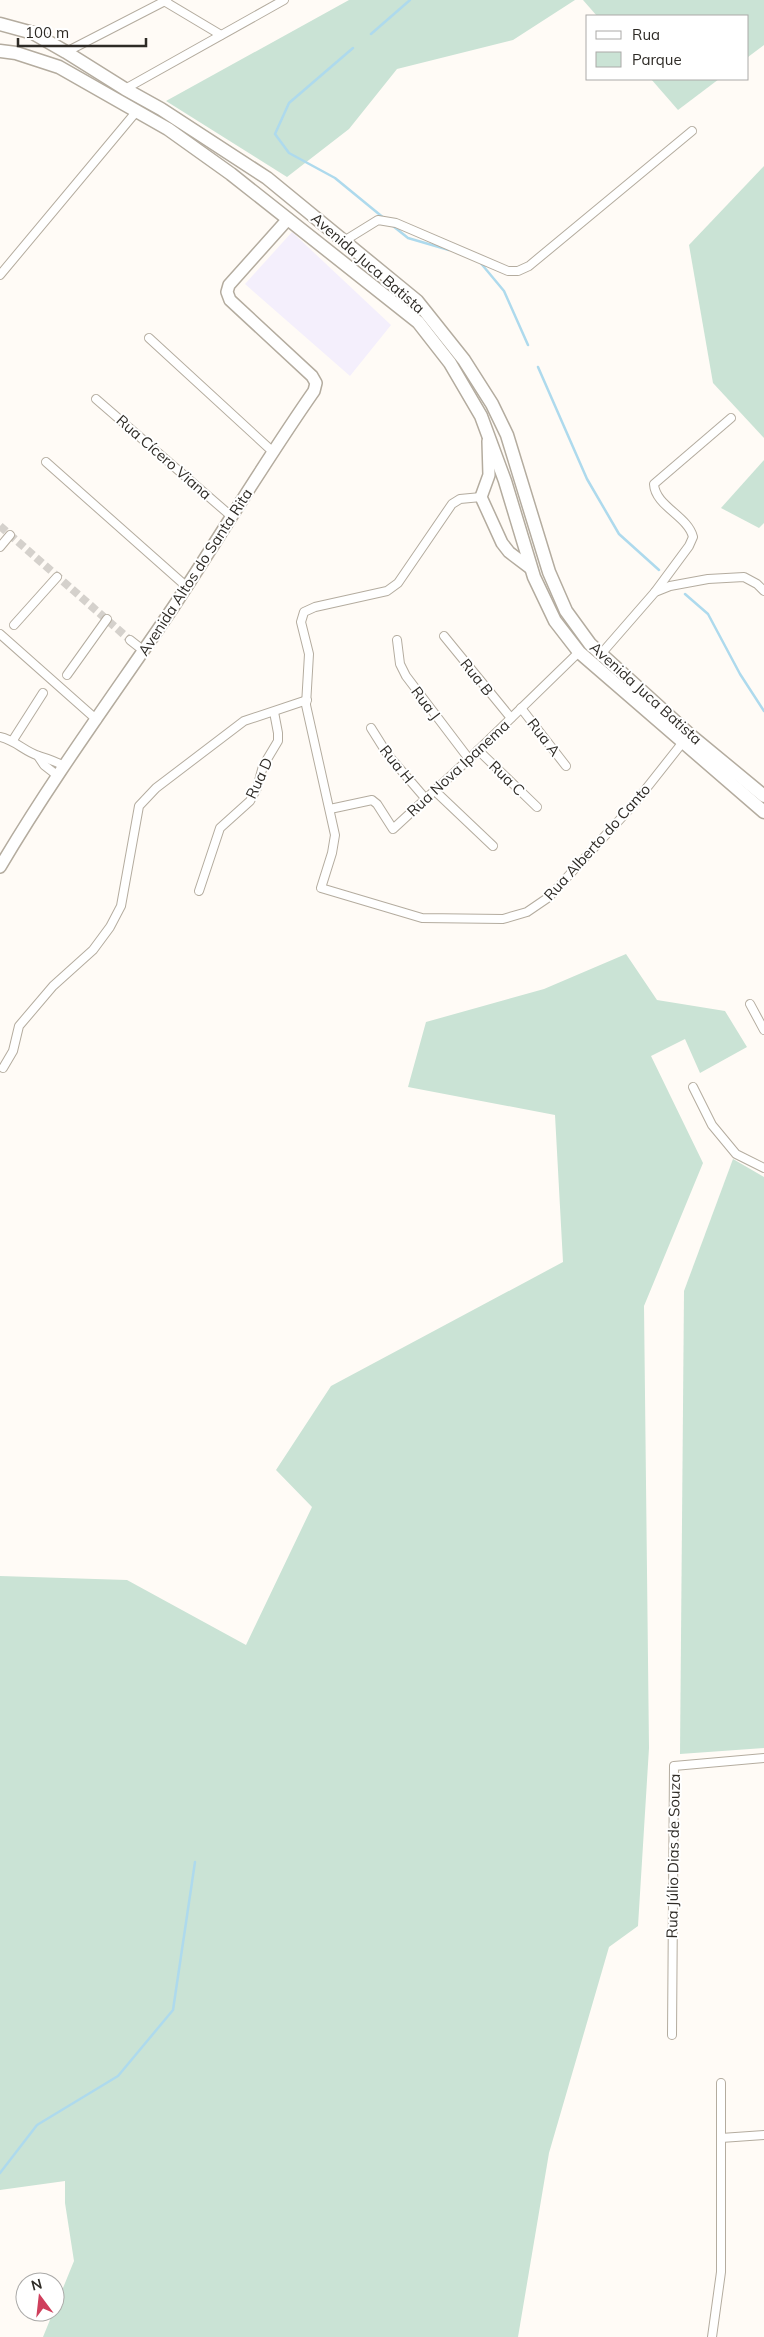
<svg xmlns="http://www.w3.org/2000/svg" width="764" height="2337" font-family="Mulish,sans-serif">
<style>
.commercial{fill:#f4effc}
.green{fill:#cae3d5}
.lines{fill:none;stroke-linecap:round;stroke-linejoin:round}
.stream{stroke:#aedaed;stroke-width:2.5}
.street-tunnel{stroke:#d5d1cc;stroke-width:8;stroke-dasharray:8 4;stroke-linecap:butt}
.street-casing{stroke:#b4ac9f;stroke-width:10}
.secondary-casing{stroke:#b4ac9f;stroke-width:14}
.primary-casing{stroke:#b4ac9f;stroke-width:15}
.street{stroke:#fff;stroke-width:8}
.secondary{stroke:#fff;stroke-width:11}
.primary{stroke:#fff;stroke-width:12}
.labels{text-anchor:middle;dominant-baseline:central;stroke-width:4;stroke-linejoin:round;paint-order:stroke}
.street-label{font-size:15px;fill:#2e2b26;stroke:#fff}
</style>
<rect width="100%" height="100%" fill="#fffbf6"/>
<polygon class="commercial" points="292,232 391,325 350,376 245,284"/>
<g class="green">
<polygon points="349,0 575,0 513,40 397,69 349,129 287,177 166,101"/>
<polygon points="583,0 764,0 764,45 748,57 748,16 597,16"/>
<polygon points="651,79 719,79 678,110"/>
<polygon points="764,166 764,438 713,383 689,245"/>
<polygon points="764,460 764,523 759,528 721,508"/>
<polygon points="626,954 657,1000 725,1011 747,1047 700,1073 685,1039 651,1056 703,1163 644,1306 649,1748 638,1926 609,1947 549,2153 518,2337 43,2337 74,2261 65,2203 65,2181 0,2190 0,1576 127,1580 246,1645 312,1507 276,1470 331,1386 563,1262 555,1115 408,1087 426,1022 544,989"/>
<polygon points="733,1159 764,1177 764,1748 680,1754 684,1291"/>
</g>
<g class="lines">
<g class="stream">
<polyline points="371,34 410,0"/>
<polyline points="353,48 289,103 275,134 289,153 335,178 385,219"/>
<polyline points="393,226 408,238 449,250"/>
<polyline points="479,261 504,291 528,345"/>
<polyline points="538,367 587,479 619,534 659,570"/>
<polyline points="685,594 708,614 740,674 764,711"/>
<polyline points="0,2173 37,2125 118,2076 173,2010 195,1862"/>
</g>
<polyline class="street-tunnel" points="0,526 130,640"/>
<defs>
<g id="street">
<polyline points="164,1 221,35"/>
<polyline points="66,52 167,0"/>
<polyline points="125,89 284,0"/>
<polyline points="344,241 378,220 396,223 508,271 518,271 529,266 692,131"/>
<polyline points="0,275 136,112"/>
<polyline points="149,338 272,451"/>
<polyline points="96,399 231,516"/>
<polyline points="46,462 187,587"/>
<polyline points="481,497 460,499 452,504 398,583 387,591 315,607 304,612 301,622 309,654 306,705 335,835 332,853 321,888 422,918 503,919 527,912 549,897 634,804 683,742"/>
<polyline points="0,547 10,535"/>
<path d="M 655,592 L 689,546 L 693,537 C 688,516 655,506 654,484 L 731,418"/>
<polyline points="14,625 57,577"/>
<polyline points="0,634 97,720"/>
<polyline points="444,636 511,718"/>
<polyline points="130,640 144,651"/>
<polyline points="397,640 400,664 406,676 469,759"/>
<polyline points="601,654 655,592 670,586 708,579 744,577 757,584 764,591"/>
<polyline points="67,675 107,619"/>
<polyline points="521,708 566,766"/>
<polyline points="371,728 388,755 425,798"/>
<path d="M 0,737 C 15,740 25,752 39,756 C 49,759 55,761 64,766"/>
<polyline points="13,740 43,693"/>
<polyline points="478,750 537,807"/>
<polyline points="38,756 44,765 58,776"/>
<polyline points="434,790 493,846"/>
<polyline points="330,809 372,800 377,804 393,829 469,759 579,652"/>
<polyline points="199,891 220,828 250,801 257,788 263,766 278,741 278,733 274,712"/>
<polyline points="750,1004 764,1030"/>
<polyline points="3,1068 13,1051 19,1026 53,986 93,950 110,927 121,906 139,806 156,788 244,721 307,700"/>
<polyline points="693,1087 712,1125 736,1154 764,1168"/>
<polyline points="672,2035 674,1766 764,1758"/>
<polyline points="721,2138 764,2135"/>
<polyline points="712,2337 721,2272 721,2083"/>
</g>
<g id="secondary">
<polyline points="488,441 489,475 481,497 502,543 509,552 530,568"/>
<path d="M 0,867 C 53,777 115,693 174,606 C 221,535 265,461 314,391 L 316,383 L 312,376 L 230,300 L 227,292 L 229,285 L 288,219"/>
</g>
<g id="primary">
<polyline points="0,24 33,33 66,52 125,89 161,109 267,178 417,301 464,360 492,404 507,435 549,572 566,611 590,644 689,734 764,796"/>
<polyline points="0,51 16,53 59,67 168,129 231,174 418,322 450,363 481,416 505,481 534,577 555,621 579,652 764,812"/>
</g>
</defs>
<use href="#street" class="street-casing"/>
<use href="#secondary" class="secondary-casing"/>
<use href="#primary" class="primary-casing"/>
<use href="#street" class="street"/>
<use href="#secondary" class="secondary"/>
<use href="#primary" class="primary"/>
</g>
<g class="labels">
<g class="street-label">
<text transform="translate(368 263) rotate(41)">Avenida Juca Batista</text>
<text transform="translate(164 457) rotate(41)">Rua Cícero Viana</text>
<text transform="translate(195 572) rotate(-57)">Avenida Altos do Santa Rita</text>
<text transform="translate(477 677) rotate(51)">Rua B</text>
<text transform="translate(646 693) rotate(42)">Avenida Juca Batista</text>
<text transform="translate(426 703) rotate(53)">Rua J</text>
<text transform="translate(544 737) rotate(52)">Rua A</text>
<text transform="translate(397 764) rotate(51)">Rua H</text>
<text transform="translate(458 768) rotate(-43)">Rua Nova Ipanema</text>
<text transform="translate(259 778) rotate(-65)">Rua D</text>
<text transform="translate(507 778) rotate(44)">Rua C</text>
<text transform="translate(597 842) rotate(-48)">Rua Alberto do Canto</text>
<text transform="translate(673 1856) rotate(-89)">Rua Júlio Dias de Souza</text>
</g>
</g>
<rect x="586" y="15" width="162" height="65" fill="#ffffff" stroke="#abaaa8"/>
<rect x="596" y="31" width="25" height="8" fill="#ffffff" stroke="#abaaa8"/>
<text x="632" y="40" font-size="15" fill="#2e2b26">Rua</text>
<rect x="596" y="52" width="25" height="15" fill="#cae3d5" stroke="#abaaa8"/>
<text x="632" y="65" font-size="15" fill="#2e2b26">Parque</text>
<g transform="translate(40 2297) rotate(345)"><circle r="24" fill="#ffffff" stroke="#abaaa8"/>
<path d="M0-4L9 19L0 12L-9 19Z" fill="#cf3f5c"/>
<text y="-8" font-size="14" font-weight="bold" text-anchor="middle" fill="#2e2b26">N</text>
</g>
<path d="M18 38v8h128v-8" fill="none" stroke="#2e2b26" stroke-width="2.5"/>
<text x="25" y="38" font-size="15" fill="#2e2b26" stroke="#ffffff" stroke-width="4" paint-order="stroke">100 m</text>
</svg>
